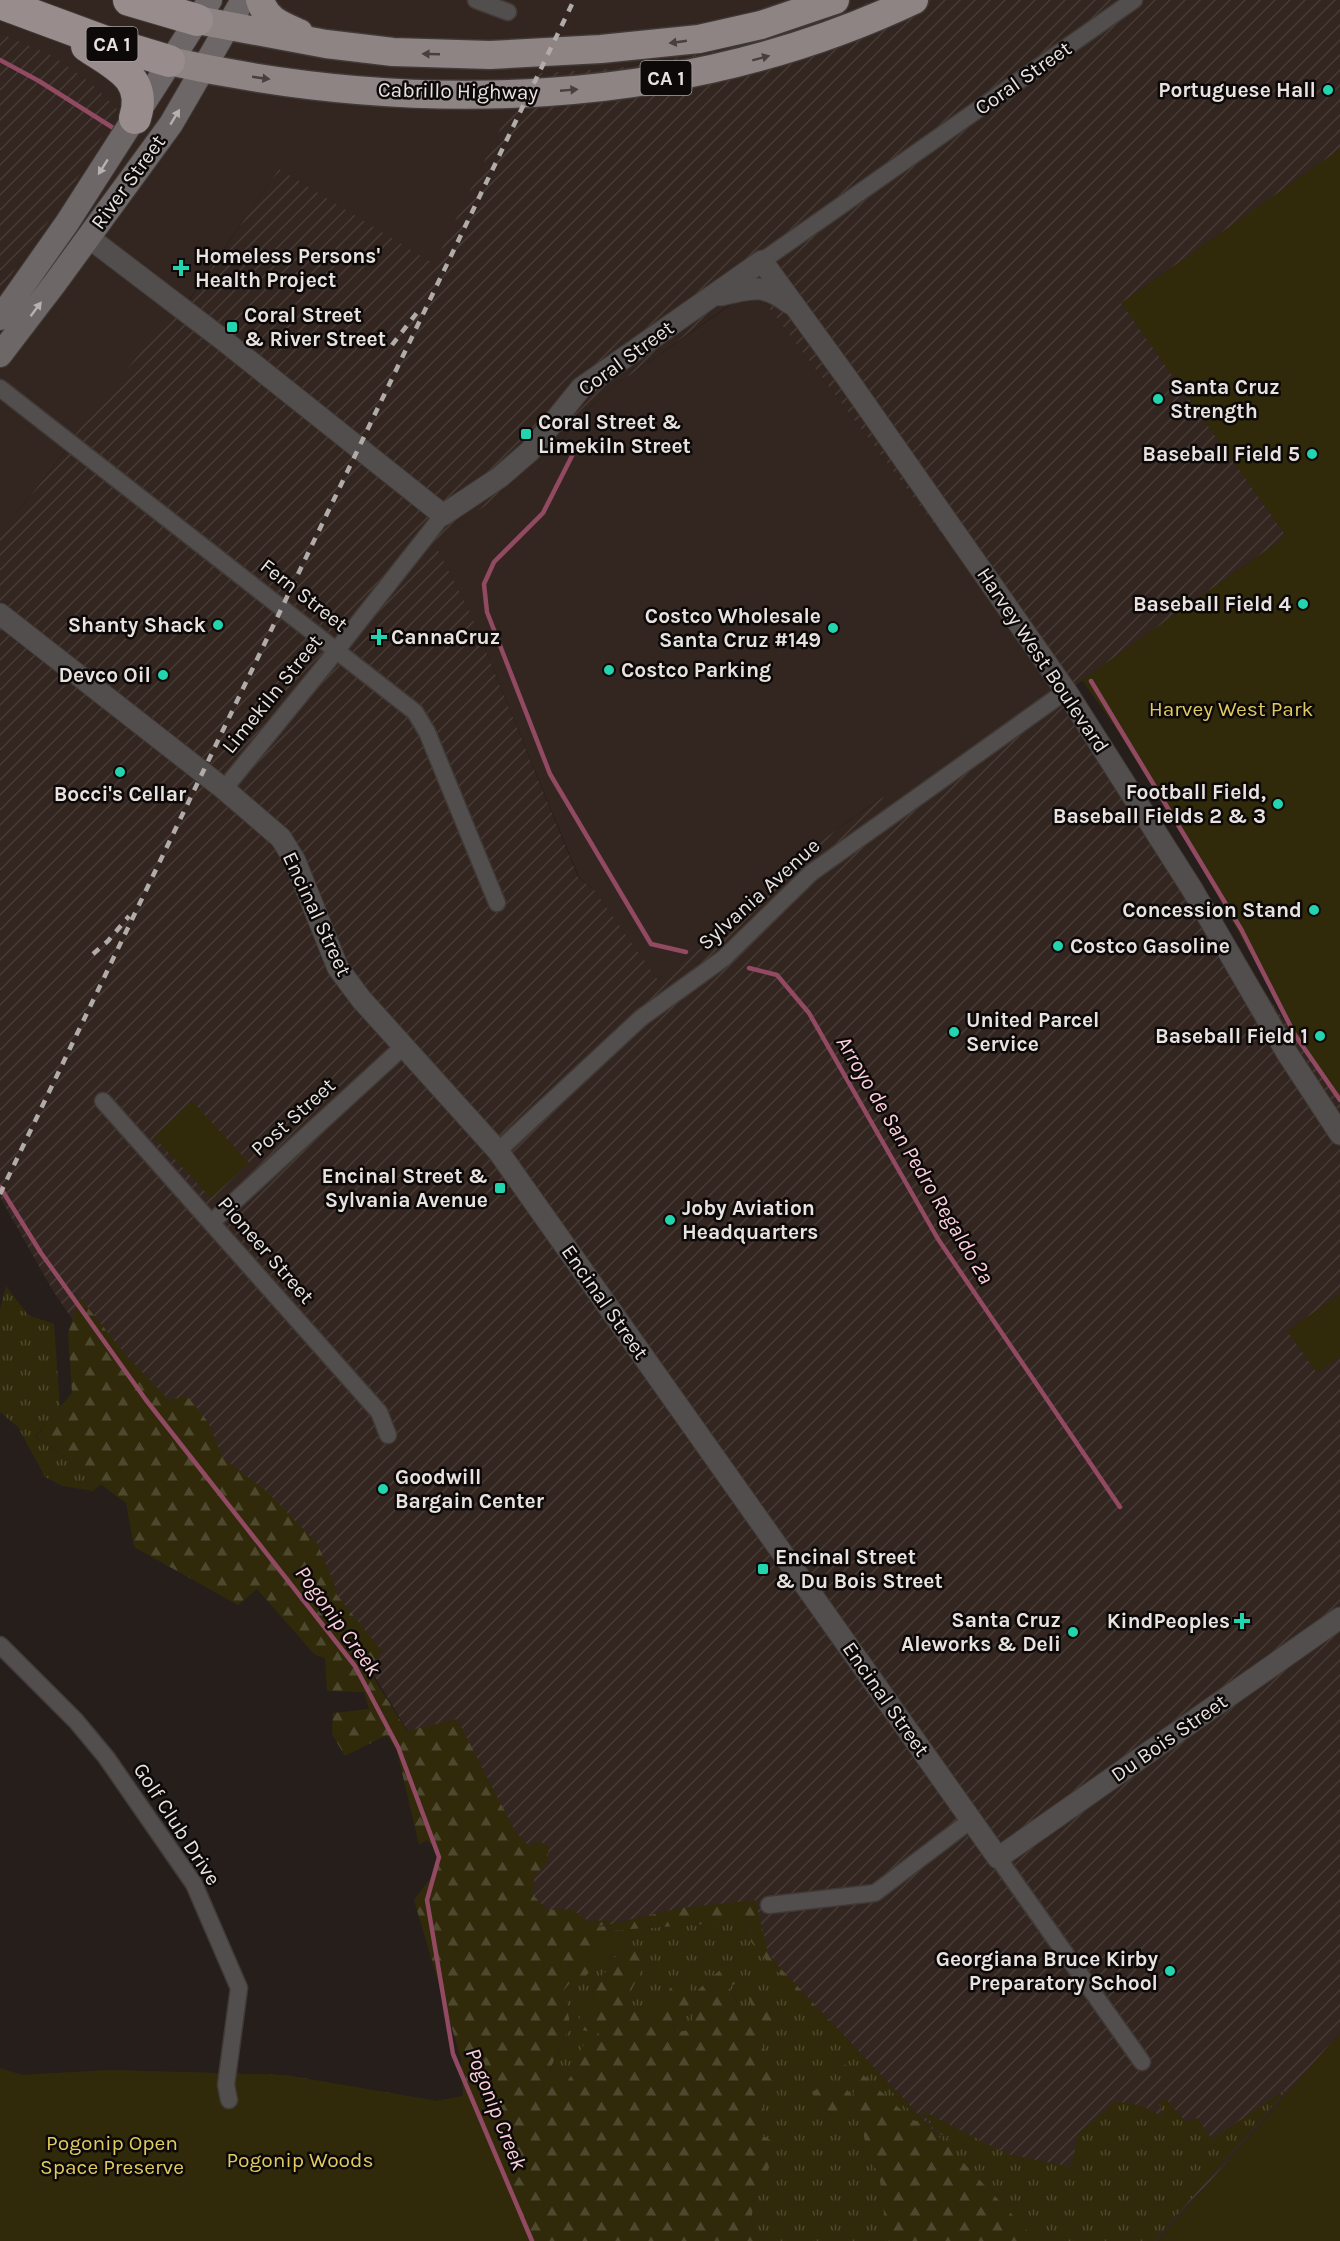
<svg xmlns="http://www.w3.org/2000/svg" width="1340" height="2241" font-family="Karla,sans-serif">
<style>
.built{fill:#332620}
.industrial{fill:url(#industrial-furrows);fill-rule:evenodd}
.grass{fill:url(#grass-tufts);fill-rule:evenodd}
.forest{fill:url(#forest-firs)}
.green{fill:#302a0b}
.lines{fill:none;stroke-linecap:round;stroke-linejoin:round}
.stream{stroke:#924a63;stroke-width:4.5}
.minor-casing{stroke:#403a37;stroke-width:19}
.tertiary-casing{stroke:#403a37;stroke-width:23}
.secondary-casing{stroke:#403a37;stroke-width:26}
.trunk-casing{stroke:#403a37;stroke-width:31}
.motorway-casing{stroke:#403a37;stroke-width:34}
.minor{stroke:#524e4d;stroke-width:16}
.tertiary{stroke:#524e4d;stroke-width:21}
.secondary{stroke:#6e6767;stroke-width:24}
.trunk{stroke:#8e8483;stroke-width:28}
.motorway{stroke:#988d8c;stroke-width:32}
.rail{stroke:#b1aca9;stroke-width:4.5;stroke-dasharray:8 8;stroke-linecap:butt}
.oneway{fill:#46403f}
.oneway2{fill:#b7b1b0}
.poi-dot{fill:#23d5af;stroke:#0c0908;stroke-width:2}
.labels{text-anchor:middle;dominant-baseline:central;stroke-width:5;stroke-linejoin:round;paint-order:stroke}
.shield{fill:#0c0908;stroke:#a6a29f;stroke-width:1.5}
.shield-label{font-size:20px;font-weight:bold;fill:#e8e3e0}
.street-label{font-size:21px;fill:#e8e3e0;stroke:#0c0908}
.poi-label{font-size:21px;font-weight:bold;fill:#e8e3e0;stroke:#0c0908;text-anchor:end}
.park-label{font-size:21px;fill:#e0cb60;stroke:#0c0908}
.water-label{font-size:22px;font-style:italic;fill:#fbcfdc;stroke:#0c0908}
</style>
<defs>
<pattern id="industrial-furrows" width="10" height="10" patternUnits="userSpaceOnUse" patternTransform="scale(1.5)"><rect width="10" height="10" fill="#332620"/><path d="M-1 1l2-2M0 10L10 0M9 11l2-2" fill="none" stroke="#473b35"/></pattern>
<pattern id="grass-tufts" width="24" height="20" patternUnits="userSpaceOnUse" patternTransform="scale(1.5)"><rect width="24" height="20" fill="#302a0b"/><path d="M3 7l-1-3M5 7V3M7 7l1-3M15 17l-1-3M17 17v-4M19 17l1-3" fill="none" stroke="#4e492e"/></pattern>
<pattern id="forest-firs" width="22" height="20" patternUnits="userSpaceOnUse" patternTransform="scale(1.5)"><rect width="22" height="20" fill="#302a0b"/><path d="M5 1l3.5 6h-7zM16 11l3.5 6h-7z" fill="#4e492e"/></pattern>
</defs>
<rect width="100%" height="100%" fill="#251e1b"/>
<g class="built">
<polygon points="0,0 875,0 801,29 718,51 617,68 527,74 434,265 279,169 184,307 73,441 0,534 0,291 74,184 118,110 91,83 53,57 0,33"/>
<polygon points="739,299 760,299 766,304 1063,694 894,814 882,797 798,857 734,919 658,980 595,891 579,877 470,612 437,548 472,515 525,479 547,457 580,417 606,392"/>
</g>
<g class="industrial">
<path d="M 875,0 L 1340,0 L 1340,150 L 1287,537 L 1063,694 L 1340,1103 L 1340,2033 L 1158,2241 L 1037,2241 L 769,1956 L 680,1908 L 587,1930 L 518,1956 L 449,1799 L 300,1553 L 81,1332 L 53,1291 L 0,1197 L 0,534 L 73,442 L 71,440 L 179,304 L 185,307 L 279,169 L 434,264 L 527,74 L 617,68 L 718,51 L 801,29 ZM 757,298 L 766,304 L 1063,694 L 894,814 L 883,797 L 798,857 L 734,919 L 658,980 L 595,891 L 578,877 L 470,612 L 437,548 L 472,515 L 525,479 L 547,457 L 580,416 L 606,392 L 736,300 Z"/>
<polygon points="0,33 53,56 91,83 118,110 74,184 0,291"/>
</g>
<g class="grass">
<polygon points="6,1286 28,1315 54,1324 60,1408 35,1436 101,1484 93,1491 63,1486 45,1477 18,1427 0,1412 0,1310"/>
<path d="M 750,1921 L 751,1942 L 768,1962 L 922,2123 L 915,2122 L 953,2141 L 932,2127 L 921,2110 L 1007,2154 L 1071,2167 L 1078,2134 L 1116,2101 L 1143,2106 L 1165,2118 L 1158,2101 L 1166,2099 L 1186,2122 L 1197,2118 L 1212,2139 L 1288,2088 L 1154,2241 L 764,2241 L 751,2227 L 755,2181 L 769,2167 L 762,2135 L 769,2127 L 761,2100 L 774,2087 L 777,2065 L 758,2041 L 754,2010 L 743,2016 L 729,1985 L 741,1982 L 698,1990 L 690,2030 L 675,2032 L 671,2014 L 683,2022 L 689,2004 L 657,2015 L 630,2014 L 626,2001 L 647,1959 L 623,1945 L 606,1972 L 594,1982 L 593,2006 L 602,2033 L 563,2087 L 549,2073 L 570,2024 L 564,1990 L 574,1978 L 582,1981 L 591,1970 L 591,1956 L 601,1931 ZM 852,2099 L 857,2106 L 851,2102 L 845,2108 L 831,2113 L 816,2101 Z"/>
</g>
<path class="forest" d="M 80,1298 L 125,1354 L 169,1400 L 187,1396 L 208,1422 L 223,1458 L 265,1490 L 317,1543 L 337,1590 L 336,1594 L 382,1651 L 368,1669 L 407,1731 L 457,1719 L 515,1831 L 529,1846 L 539,1841 L 549,1847 L 547,1862 L 534,1877 L 534,1896 L 547,1910 L 572,1909 L 588,1921 L 615,1920 L 595,1928 L 680,1908 L 755,1900 L 769,1956 L 1037,2241 L 890,2241 L 887,2239 L 879,2172 L 869,2161 L 858,2107 L 851,2102 L 841,2115 C 826,2112 819,2106 812,2093 L 820,2086 L 846,2088 L 852,2098 L 854,2091 L 842,2063 L 862,2074 L 912,2120 L 921,2122 L 768,1962 L 751,1942 L 750,1921 L 601,1931 L 612,1947 L 592,1956 L 591,1970 L 582,1981 L 574,1978 L 564,1990 L 570,2024 L 549,2072 L 563,2087 L 581,2062 L 578,2054 L 585,2043 L 601,2034 L 582,2030 L 579,2021 L 581,2009 L 593,2006 L 594,1982 L 606,1972 L 623,1945 L 633,1948 L 647,1959 L 626,2001 L 630,2014 L 648,2007 L 657,2014 L 670,1988 L 679,1983 L 689,1985 L 689,2004 L 683,2022 L 671,2015 L 675,2032 L 690,2030 L 698,1990 L 720,1970 L 736,1974 L 742,1982 L 729,1986 L 743,2016 L 753,2010 L 748,1996 L 755,1990 L 770,1998 L 774,2006 L 769,2012 L 774,2018 L 769,2023 L 775,2030 L 758,2041 L 777,2065 L 785,2069 L 774,2087 L 778,2095 L 773,2100 L 761,2100 L 769,2127 L 762,2135 L 773,2142 L 772,2150 L 766,2153 L 769,2167 L 766,2178 L 755,2182 L 751,2227 L 764,2241 L 248,2241 L 177,2132 L 0,2068 L 22,2075 L 110,2070 L 285,2075 L 437,2101 L 463,2096 L 461,2059 L 414,1900 L 436,1871 L 440,1855 L 427,1840 L 419,1845 L 397,1751 L 387,1735 L 345,1756 L 332,1734 L 333,1713 L 369,1709 L 364,1692 L 327,1691 L 325,1658 L 315,1655 L 257,1589 L 238,1605 L 134,1547 L 126,1503 L 36,1436 L 72,1393 L 68,1333 Z"/>
<g class="green">
<polygon points="1340,149 1340,1102 1308,1055 1182,833 1111,721 1082,680 1286,536 1121,303"/>
<polygon points="192,1101 249,1163 211,1198 154,1137"/>
<polygon points="1340,1294 1340,1357 1317,1373 1287,1331"/>
<polygon points="1340,2033 1340,2241 1158,2241"/>
<polygon points="0,2068 22,2075 110,2070 285,2075 437,2101 493,2090 525,2241 0,2241"/>
</g>
<g class="lines">
<g class="stream">
<polyline points="0,60 39,81 118,131"/>
<polyline points="570,445 574,452 543,513 494,562 484,584 487,612 550,774 651,944 686,952"/>
<polyline points="1091,681 1241,929 1295,1035 1340,1100"/>
<polyline points="749,968 777,975 809,1013 938,1239 1120,1507"/>
<polyline points="0,1187 41,1253 146,1400 355,1666 398,1747 439,1857 427,1900 453,2054 532,2241"/>
</g>
<defs>
<g id="minor">
<polyline points="476,0 508,12"/>
<polyline points="762,261 1134,0"/>
<polyline points="0,388 415,712 427,732 497,903"/>
<polyline points="224,789 325,665 443,515"/>
<polyline points="103,1101 379,1412 388,1435"/>
<polyline points="498,1151 641,1018 724,958 811,873 1066,691"/>
<polyline points="212,1222 404,1046"/>
<polyline points="0,1645 76,1721 106,1757 194,1884 239,1988 226,2085 229,2100"/>
<polyline points="998,1858 1142,2062"/>
<polyline points="769,1905 875,1893 971,1820"/>
</g>
<g id="tertiary">
<polyline points="88,237 222,339 443,515 500,477 530,451 581,388 762,261 847,378 1066,691 1192,889 1287,1053 1340,1134"/>
<path d="M 720,295 C 751,289 762,282 789,303"/>
<polyline points="0,614 224,789 281,838 295,861 338,968 361,999 498,1151 998,1858 1340,1618"/>
</g>
<g id="secondary">
<polyline points="0,318 67,223 210,0"/>
<polyline points="0,355 55,283 171,124 243,0"/>
</g>
<g id="trunk">
<path d="M 260,0 C 266,20 281,25 299,33"/>
<polyline points="197,20 326,44 393,52 490,55 601,49 699,39 761,25 835,0"/>
<path d="M 169,61 C 416,116 683,109 914,0"/>
</g>
<g id="motorway">
<polyline points="129,0 197,20"/>
<polyline points="0,3 103,41 169,61"/>
<path d="M 87,46 C 115,65 148,78 135,118"/>
</g>
</defs>
<use href="#minor" class="minor-casing"/>
<use href="#tertiary" class="tertiary-casing"/>
<use href="#secondary" class="secondary-casing"/>
<use href="#trunk" class="trunk-casing"/>
<use href="#motorway" class="motorway-casing"/>
<use href="#minor" class="minor"/>
<use href="#tertiary" class="tertiary"/>
<use href="#secondary" class="secondary"/>
<use href="#trunk" class="trunk"/>
<use href="#motorway" class="motorway"/>
<g class="rail">
<polyline points="392,345 419,310"/>
<polyline points="93,954 108,941 129,916"/>
<polyline points="0,1194 574,0"/>
</g>
</g>
<defs><path id="oneway-solid" d="M-6-.8H1V-3.2L6.5 0L1 3.2V.8H-6Z" transform="scale(1.5)"/></defs>
<g class="oneway">
<use href="#oneway-solid" transform="translate(678 42) rotate(172)"/>
<use href="#oneway-solid" transform="translate(431 54) rotate(-178)"/>
<use href="#oneway-solid" transform="translate(761 58) rotate(-15)"/>
<use href="#oneway-solid" transform="translate(261 78) rotate(8)"/>
<use href="#oneway-solid" transform="translate(569 90) rotate(-5)"/>
</g>
<g class="oneway2">
<use href="#oneway-solid" transform="translate(175 117) rotate(-59)"/>
<use href="#oneway-solid" transform="translate(103 167) rotate(122)"/>
<use href="#oneway-solid" transform="translate(36 309) rotate(-53)"/>
</g>
<g class="poi-dot">
<circle cx="1328" cy="90" r="6"/>
<path d="M178 259h6v6h6v6h-6v6h-6v-6h-6v-6h6z"/>
<rect x="226" y="321" width="12" height="12" rx="3"/>
<circle cx="1158" cy="399" r="6"/>
<rect x="520" y="428" width="12" height="12" rx="3"/>
<circle cx="1312" cy="454" r="6"/>
<circle cx="1303" cy="604" r="6"/>
<circle cx="218" cy="625" r="6"/>
<circle cx="833" cy="628" r="6"/>
<path d="M376 628h6v6h6v6h-6v6h-6v-6h-6v-6h6z"/>
<circle cx="609" cy="670" r="6"/>
<circle cx="163" cy="675" r="6"/>
<circle cx="120" cy="772" r="6"/>
<circle cx="1278" cy="804" r="6"/>
<circle cx="1314" cy="910" r="6"/>
<circle cx="1058" cy="946" r="6"/>
<circle cx="954" cy="1032" r="6"/>
<circle cx="1320" cy="1036" r="6"/>
<rect x="494" y="1182" width="12" height="12" rx="3"/>
<circle cx="670" cy="1220" r="6"/>
<circle cx="383" cy="1489" r="6"/>
<rect x="757" y="1563" width="12" height="12" rx="3"/>
<path d="M1239 1612h6v6h6v6h-6v6h-6v-6h-6v-6h6z"/>
<circle cx="1073" cy="1632" r="6"/>
<circle cx="1170" cy="1971" r="6"/>
</g>
<g class="labels">
<g class="shield">
<rect x="86.5" y="27" width="51" height="34" rx="4.5"/>
<rect x="640.5" y="61" width="51" height="34" rx="4.5"/>
</g>
<g class="shield-label">
<text x="112" y="44">CA 1</text>
<text x="666" y="78">CA 1</text>
</g>
<g class="street-label">
<text transform="translate(1023 78) rotate(-35)">Coral Street</text>
<text transform="translate(458 91) rotate(1)">Cabrillo Highway</text>
<text transform="translate(128 182) rotate(-54)">River Street</text>
<text transform="translate(626 358) rotate(-36)">Coral Street</text>
<text transform="translate(304 595) rotate(38)">Fern Street</text>
<text transform="translate(1043 660) rotate(56)">Harvey West Boulevard</text>
<text transform="translate(272 694) rotate(-51)">Limekiln Street</text>
<text transform="translate(759 894) rotate(-42)">Sylvania Avenue</text>
<text transform="translate(317 914) rotate(65)">Encinal Street</text>
<text transform="translate(293 1117) rotate(-42)">Post Street</text>
<text transform="translate(266 1250) rotate(49)">Pioneer Street</text>
<text transform="translate(605 1302) rotate(55)">Encinal Street</text>
<text transform="translate(886 1699) rotate(55)">Encinal Street</text>
<text transform="translate(1169 1738) rotate(-35)">Du Bois Street</text>
<text transform="translate(177 1824) rotate(57)">Golf Club Drive</text>
</g>
<g class="poi-label">
<text x="1316" y="90">Portuguese Hall</text>
<text x="195" y="256" text-anchor="start">Homeless Persons'<tspan x="195" dy="24">Health Project</tspan></text>
<text x="244" y="315" text-anchor="start">Coral Street<tspan x="244" dy="24">&amp; River Street</tspan></text>
<text x="1170" y="387" text-anchor="start">Santa Cruz<tspan x="1170" dy="24">Strength</tspan></text>
<text x="538" y="422" text-anchor="start">Coral Street &amp;<tspan x="538" dy="24">Limekiln Street</tspan></text>
<text x="1300" y="454">Baseball Field 5</text>
<text x="1291" y="604">Baseball Field 4</text>
<text x="821" y="616">Costco Wholesale<tspan x="821" dy="24">Santa Cruz #149</tspan></text>
<text x="206" y="625">Shanty Shack</text>
<text x="391" y="637" text-anchor="start">CannaCruz</text>
<text x="621" y="670" text-anchor="start">Costco Parking</text>
<text x="151" y="675">Devco Oil</text>
<text x="1266" y="792">Football Field,<tspan x="1266" dy="24">Baseball Fields 2 &amp; 3</tspan></text>
<text x="120" y="794" text-anchor="middle">Bocci's Cellar</text>
<text x="1302" y="910">Concession Stand</text>
<text x="1070" y="946" text-anchor="start">Costco Gasoline</text>
<text x="966" y="1020" text-anchor="start">United Parcel<tspan x="966" dy="24">Service</tspan></text>
<text x="1308" y="1036">Baseball Field 1</text>
<text x="488" y="1176">Encinal Street &amp;<tspan x="488" dy="24">Sylvania Avenue</tspan></text>
<text x="682" y="1208" text-anchor="start">Joby Aviation<tspan x="682" dy="24">Headquarters</tspan></text>
<text x="395" y="1477" text-anchor="start">Goodwill<tspan x="395" dy="24">Bargain Center</tspan></text>
<text x="775" y="1557" text-anchor="start">Encinal Street<tspan x="775" dy="24">&amp; Du Bois Street</tspan></text>
<text x="1061" y="1620">Santa Cruz<tspan x="1061" dy="24">Aleworks &amp; Deli</tspan></text>
<text x="1230" y="1621">KindPeoples</text>
<text x="1158" y="1959">Georgiana Bruce Kirby<tspan x="1158" dy="24">Preparatory School</tspan></text>
</g>
<g class="park-label">
<text x="1231" y="709">Harvey West Park</text>
<text x="112" y="2143">Pogonip Open<tspan x="112" dy="24">Space Preserve</tspan></text>
<text x="300" y="2160">Pogonip Woods</text>
</g>
<g class="water-label">
<text transform="translate(915 1160) rotate(59)">Arroyo de San Pedro Regaldo 2a</text>
<text transform="translate(338 1621) rotate(54)">Pogonip Creek</text>
<text transform="translate(496 2109) rotate(68)">Pogonip Creek</text>
</g>
</g>
</svg>
